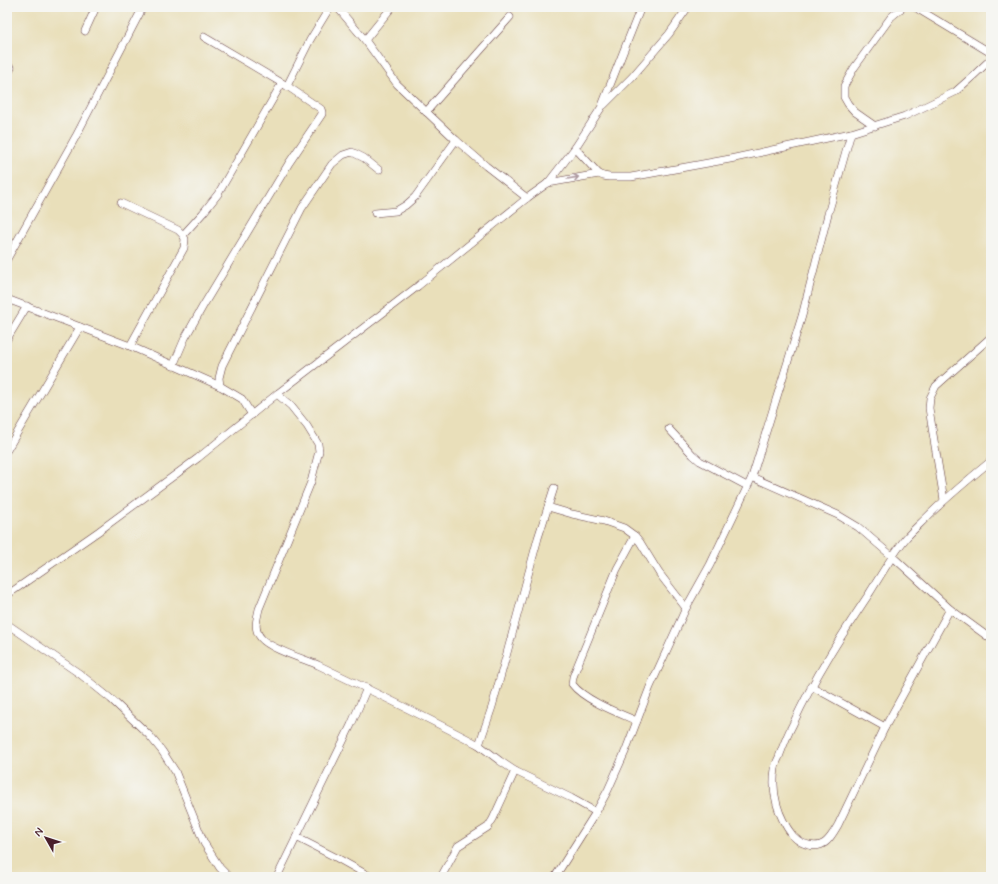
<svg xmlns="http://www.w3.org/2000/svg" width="998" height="884" font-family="Mynerve,sans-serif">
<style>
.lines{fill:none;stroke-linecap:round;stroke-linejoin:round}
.minor-casing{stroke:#623c40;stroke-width:8}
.minor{stroke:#fff;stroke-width:7}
.oneway{stroke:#ae9aa0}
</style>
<rect width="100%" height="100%" fill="#f6f6f2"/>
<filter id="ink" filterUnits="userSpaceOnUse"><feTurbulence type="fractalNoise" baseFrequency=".025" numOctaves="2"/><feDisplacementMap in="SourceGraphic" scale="8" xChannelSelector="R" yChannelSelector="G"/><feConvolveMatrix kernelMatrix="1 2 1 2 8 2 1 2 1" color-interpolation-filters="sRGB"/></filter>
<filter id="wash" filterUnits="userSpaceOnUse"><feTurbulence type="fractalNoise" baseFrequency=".012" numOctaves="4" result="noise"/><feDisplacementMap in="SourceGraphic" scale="16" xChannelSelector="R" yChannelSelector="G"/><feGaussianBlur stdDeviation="0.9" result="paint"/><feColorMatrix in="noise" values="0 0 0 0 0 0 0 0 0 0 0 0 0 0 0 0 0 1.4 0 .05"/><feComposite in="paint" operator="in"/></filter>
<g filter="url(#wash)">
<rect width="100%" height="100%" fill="#e9dfba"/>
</g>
<g filter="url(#ink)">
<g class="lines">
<defs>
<g id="minor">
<polyline points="337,7 365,40 397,84 456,140 486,166 527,198"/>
<polyline points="914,7 918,9 991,53"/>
<polyline points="85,31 96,7"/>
<polyline points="365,40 392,7"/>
<polyline points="7,75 11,68"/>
<polyline points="287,86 310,40 330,7"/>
<polyline points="604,105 632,77 669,34 688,7"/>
<polyline points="426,112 510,17"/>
<polyline points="875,126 855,112 848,104 844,97 844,86 854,68 891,17 903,7"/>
<polyline points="575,148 599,174 603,176 609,177 631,177 730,159 851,133 905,116 955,92 973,76 991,59"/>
<polyline points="548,183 599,174"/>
<polyline points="121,203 178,230 183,235 185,239 184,248 130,346"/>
<polyline points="375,213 396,211 406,205 415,197 456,140"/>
<polyline points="183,235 203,213 218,194 282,83"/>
<polyline points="7,259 76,136 143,7"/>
<polyline points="7,299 130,346 220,386 242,399 252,415"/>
<polyline points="7,339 27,306"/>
<polyline points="173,366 185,338 203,306 289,163 318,120 322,114 322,112 321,109 287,86 204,37"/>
<polyline points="220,386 219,378 222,366 228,354 302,208 332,164 343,155 352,152 364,158 379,170"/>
<path d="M 277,394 L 291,406 L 307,426 L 318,444 L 319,451 L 311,482 L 259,609 C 257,619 253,629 261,638 C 270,649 304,659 318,665 C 372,691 426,717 479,745"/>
<polyline points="669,429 693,455 700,461 747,486"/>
<polyline points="7,450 80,327"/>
<polyline points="752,477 838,515 858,527 893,557 950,609 991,639"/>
<polyline points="554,488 538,538 507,653 492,707 479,745 500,761 515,771 571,798 596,812"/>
<polyline points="944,500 933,434 929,408 930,398 936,386 991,337"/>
<polyline points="548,507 572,514 604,521 624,528 635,536 640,542 659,573 686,608"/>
<path d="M 635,536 L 617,569 L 576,669 L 573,677 L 572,684 C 584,700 618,713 637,721"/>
<polyline points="7,595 99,531 198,458 277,394 418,286 527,198 548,183 575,148 601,108 641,7"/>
<path d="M 950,609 L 885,727 L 838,825 C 831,837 825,849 809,845 C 803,844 798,841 793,836 C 778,817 771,793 775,769 C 775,765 777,761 779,757 C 783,746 787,735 793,724 C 814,678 841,636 869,594 C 881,575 892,555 906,538 C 912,531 920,524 927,517 C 947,497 969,479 991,461"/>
<polyline points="7,624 80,674 111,699 149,735 162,751 175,771 204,843 220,868 229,877"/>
<polyline points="811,686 885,727"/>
<polyline points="296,837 337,858 371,877"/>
<polyline points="277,877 351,725 367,688"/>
<polyline points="441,877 458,846 488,827 493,819 515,771"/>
<polyline points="555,877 596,812 608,790 625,752 650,687 686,608 710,565 752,477 802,316 828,214 851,133"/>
</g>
</defs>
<use href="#minor" class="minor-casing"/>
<use href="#minor" class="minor"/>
</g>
<defs><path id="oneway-shaft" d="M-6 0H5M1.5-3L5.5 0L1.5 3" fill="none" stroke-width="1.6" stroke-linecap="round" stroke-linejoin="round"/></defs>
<use class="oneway" href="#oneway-shaft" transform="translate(573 178) rotate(-10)"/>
</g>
<rect width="998" height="884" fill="none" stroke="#f6f6f2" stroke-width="24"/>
<g transform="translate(46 838) rotate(309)" stroke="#f6f6f2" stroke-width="3" paint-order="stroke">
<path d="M0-3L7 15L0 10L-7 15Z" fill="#4a1f2b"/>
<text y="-6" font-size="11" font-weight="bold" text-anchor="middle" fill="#4a1f2b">N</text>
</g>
</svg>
